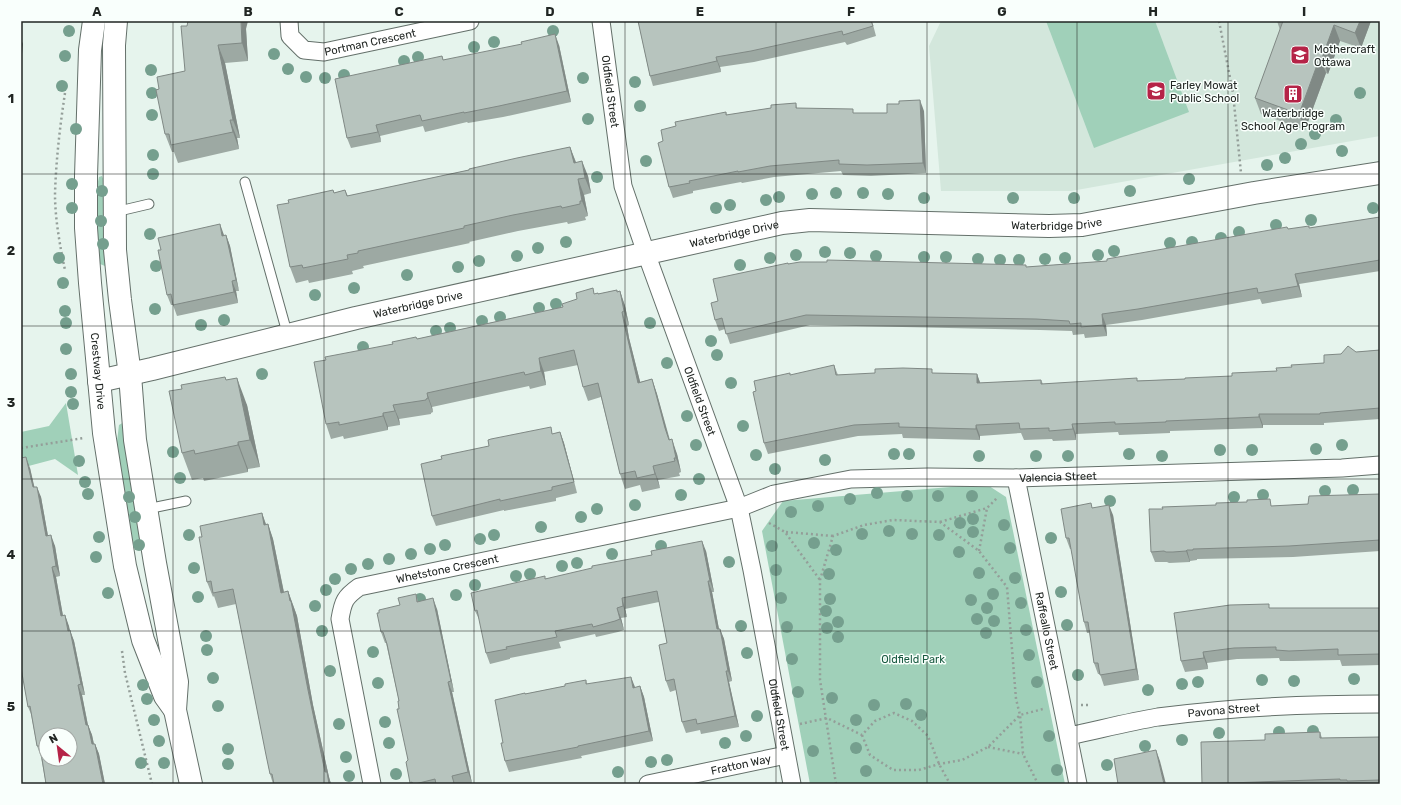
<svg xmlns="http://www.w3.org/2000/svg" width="1401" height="805" font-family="Rubik,sans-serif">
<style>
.built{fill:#d3e7dc}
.green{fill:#a0d0b9}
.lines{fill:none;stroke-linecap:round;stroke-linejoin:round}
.lane-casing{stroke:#64706a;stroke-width:11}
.street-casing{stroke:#64706a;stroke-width:19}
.secondary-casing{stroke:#64706a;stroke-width:24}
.path{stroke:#949e99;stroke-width:2.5;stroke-dasharray:2 3;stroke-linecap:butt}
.lane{stroke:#fff;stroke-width:9}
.street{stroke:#fff;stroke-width:17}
.secondary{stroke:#fff;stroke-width:22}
.tree{fill:#759f8e}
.wall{fill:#9da9a3}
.shaded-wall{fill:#808985}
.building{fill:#b7c4be;stroke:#808985;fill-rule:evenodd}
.grid{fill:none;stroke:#212623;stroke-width:1;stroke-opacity:0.55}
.labels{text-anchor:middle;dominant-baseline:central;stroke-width:3;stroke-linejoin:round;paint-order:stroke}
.street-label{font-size:11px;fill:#212623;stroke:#f9fffc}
.poi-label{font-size:11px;fill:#212623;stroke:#f9fffc;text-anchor:start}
.park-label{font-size:11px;fill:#195a41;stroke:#f9fffc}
.neatline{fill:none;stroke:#212623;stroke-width:1.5}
.grid-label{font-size:13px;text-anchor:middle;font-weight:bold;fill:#212623}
</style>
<rect width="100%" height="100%" fill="#e6f4ed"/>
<polygon class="built" points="941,21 1380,21 1380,136 1071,191 941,191 929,46"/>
<g class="green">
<polygon points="1046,21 1155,21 1189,112 1094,148"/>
<polygon points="102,176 104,181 109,263 105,266 100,264 97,256 93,204 99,177"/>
<polygon points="66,403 78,475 55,459 21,468 21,432 49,426"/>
<polygon points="124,422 142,540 141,547 136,548 131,545 115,458 119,425"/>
<polygon points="986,484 1006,497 1065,784 810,784 762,531 783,501"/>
</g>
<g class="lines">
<defs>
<g id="lane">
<polyline points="245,182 288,336"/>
<polyline points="115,212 149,204"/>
<polyline points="147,509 186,501"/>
</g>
<g id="street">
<path id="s1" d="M 289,21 L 290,36 L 304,50 L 324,52 L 470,21"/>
<path id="s2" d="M 601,21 L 623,186 L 646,253 L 739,508 L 752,570 L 792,784"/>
<path id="s3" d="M 1016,478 L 1078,784"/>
<path id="s4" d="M 1069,736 C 1098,730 1128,722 1158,717 C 1232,707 1306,704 1380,704"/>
<path id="s5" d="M 372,784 L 340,619 C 343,601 345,597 359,587 L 739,508 L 774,494 L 851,479 L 928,477 L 1016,478 L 1342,468 L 1380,465"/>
<path id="s6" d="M 648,784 L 786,755"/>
</g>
<g id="secondary">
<path id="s7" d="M 94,21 L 90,50 L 86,176 L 86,228 L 90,283 L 104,433 L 125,566 L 143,640 L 165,696 L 175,710"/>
<polyline points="116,21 114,45 115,250 120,300 130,375 135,440 155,563 177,682 175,710 191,784"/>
<path id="s8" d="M 99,381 L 152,369 L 356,318 L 782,223 L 810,220 L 1049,226 L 1082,225 L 1254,193 L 1380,173"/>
</g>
</defs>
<use href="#lane" class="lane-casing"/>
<use href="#street" class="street-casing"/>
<use href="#secondary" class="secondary-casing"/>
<g class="path">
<polyline points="1219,21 1233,93 1241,173"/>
<path d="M 65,93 C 60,126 56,160 55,194 C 55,219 60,246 65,270"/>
<polyline points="21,448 84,438"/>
<polyline points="940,522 987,508 998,497"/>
<polyline points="769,523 785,532 820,580"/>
<polyline points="786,532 833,536"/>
<polyline points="979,551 987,508"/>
<polyline points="122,651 125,673 152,784"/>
<polyline points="1081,705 1089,705"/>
<polyline points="800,724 827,718 862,735 875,721 894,713 912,721 928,736 939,764 950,784"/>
<polyline points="862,735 870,755 893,770 919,770 939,764 962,760 988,747 1020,715 1043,709"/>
<polyline points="988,747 1023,754"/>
<polyline points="836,784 820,680 820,580 833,536 864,525 893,520 940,522 979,551 1007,587 1016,699 1020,715 1023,754 1038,784"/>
</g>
<use href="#lane" class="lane"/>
<use href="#street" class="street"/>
<use href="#secondary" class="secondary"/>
</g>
<g class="tree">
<circle cx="69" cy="31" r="6"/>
<circle cx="553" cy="31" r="6"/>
<circle cx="494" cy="42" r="6"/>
<circle cx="474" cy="47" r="6"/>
<circle cx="274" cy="54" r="6"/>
<circle cx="65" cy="56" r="6"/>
<circle cx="418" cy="57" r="6"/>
<circle cx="404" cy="61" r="6"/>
<circle cx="288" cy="69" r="6"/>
<circle cx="151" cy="70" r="6"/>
<circle cx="344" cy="75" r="6"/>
<circle cx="306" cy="77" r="6"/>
<circle cx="325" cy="78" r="6"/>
<circle cx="583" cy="78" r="6"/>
<circle cx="635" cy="82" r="6"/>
<circle cx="62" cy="86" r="6"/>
<circle cx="152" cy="93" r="6"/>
<circle cx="1360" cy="93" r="6"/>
<circle cx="640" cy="106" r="6"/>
<circle cx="152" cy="115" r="6"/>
<circle cx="588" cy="119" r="6"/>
<circle cx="1336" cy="120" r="6"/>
<circle cx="76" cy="129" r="6"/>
<circle cx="1315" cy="134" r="6"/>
<circle cx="1301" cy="144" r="6"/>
<circle cx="1342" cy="151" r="6"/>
<circle cx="153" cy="155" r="6"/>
<circle cx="1285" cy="158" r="6"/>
<circle cx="646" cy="161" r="6"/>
<circle cx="1267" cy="165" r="6"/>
<circle cx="153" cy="174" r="6"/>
<circle cx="597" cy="177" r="6"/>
<circle cx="1189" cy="179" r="6"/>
<circle cx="72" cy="184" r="6"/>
<circle cx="102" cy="191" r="6"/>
<circle cx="1130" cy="191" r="6"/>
<circle cx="836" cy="193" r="6"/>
<circle cx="863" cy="193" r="6"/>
<circle cx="812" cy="194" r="6"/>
<circle cx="888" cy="194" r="6"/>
<circle cx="779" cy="197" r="6"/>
<circle cx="924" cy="198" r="6"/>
<circle cx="1013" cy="198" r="6"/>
<circle cx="1074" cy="198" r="6"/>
<circle cx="766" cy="200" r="6"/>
<circle cx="730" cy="205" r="6"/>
<circle cx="72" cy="208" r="6"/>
<circle cx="716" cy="208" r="6"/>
<circle cx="1373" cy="208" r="6"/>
<circle cx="1311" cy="220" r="6"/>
<circle cx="101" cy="221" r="6"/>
<circle cx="1276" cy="225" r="6"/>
<circle cx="1239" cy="232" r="6"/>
<circle cx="150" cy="234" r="6"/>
<circle cx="1221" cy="238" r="6"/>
<circle cx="566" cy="242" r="6"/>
<circle cx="1192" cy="242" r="6"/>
<circle cx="1170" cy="243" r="6"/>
<circle cx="103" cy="244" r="6"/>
<circle cx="538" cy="248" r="6"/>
<circle cx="1114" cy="251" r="6"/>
<circle cx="825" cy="252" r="6"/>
<circle cx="850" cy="253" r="6"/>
<circle cx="796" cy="255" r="6"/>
<circle cx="1098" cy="255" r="6"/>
<circle cx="517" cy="256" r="6"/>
<circle cx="876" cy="256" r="6"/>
<circle cx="924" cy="257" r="6"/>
<circle cx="946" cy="257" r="6"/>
<circle cx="59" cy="258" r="6"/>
<circle cx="770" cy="258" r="6"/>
<circle cx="1065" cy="258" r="6"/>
<circle cx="978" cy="259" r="6"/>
<circle cx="1045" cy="259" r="6"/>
<circle cx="1000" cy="260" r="6"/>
<circle cx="1019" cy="260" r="6"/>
<circle cx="479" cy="261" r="6"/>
<circle cx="740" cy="265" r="6"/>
<circle cx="156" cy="266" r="6"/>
<circle cx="458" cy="267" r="6"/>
<circle cx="407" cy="275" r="6"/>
<circle cx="63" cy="283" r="6"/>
<circle cx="354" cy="288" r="6"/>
<circle cx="315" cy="295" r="6"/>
<circle cx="556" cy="304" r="6"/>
<circle cx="539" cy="308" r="6"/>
<circle cx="155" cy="309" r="6"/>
<circle cx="65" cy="311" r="6"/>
<circle cx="500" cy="317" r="6"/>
<circle cx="224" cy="320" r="6"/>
<circle cx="482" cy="321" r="6"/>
<circle cx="66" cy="323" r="6"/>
<circle cx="650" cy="323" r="6"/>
<circle cx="201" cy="325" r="6"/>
<circle cx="450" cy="328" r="6"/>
<circle cx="436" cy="331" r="6"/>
<circle cx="711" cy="341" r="6"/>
<circle cx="363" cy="347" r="6"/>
<circle cx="66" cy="349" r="6"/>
<circle cx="717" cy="355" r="6"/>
<circle cx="667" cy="363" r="6"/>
<circle cx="71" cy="374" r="6"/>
<circle cx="262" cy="374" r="6"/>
<circle cx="731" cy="383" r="6"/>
<circle cx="71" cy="392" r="6"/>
<circle cx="73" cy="404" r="6"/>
<circle cx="687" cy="416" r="6"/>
<circle cx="743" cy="426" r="6"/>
<circle cx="696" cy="445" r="6"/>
<circle cx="1342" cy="445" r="6"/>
<circle cx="1316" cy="449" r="6"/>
<circle cx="1220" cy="450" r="6"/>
<circle cx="1252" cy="450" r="6"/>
<circle cx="173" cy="452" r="6"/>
<circle cx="894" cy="454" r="6"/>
<circle cx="909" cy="454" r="6"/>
<circle cx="1129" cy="454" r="6"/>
<circle cx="756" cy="455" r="6"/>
<circle cx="979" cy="456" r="6"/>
<circle cx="1036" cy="456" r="6"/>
<circle cx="1068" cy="456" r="6"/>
<circle cx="1162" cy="456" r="6"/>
<circle cx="825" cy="460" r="6"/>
<circle cx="79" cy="461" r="6"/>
<circle cx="775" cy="469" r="6"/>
<circle cx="180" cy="478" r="6"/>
<circle cx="699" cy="479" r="6"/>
<circle cx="85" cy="482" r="6"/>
<circle cx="1353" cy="490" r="6"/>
<circle cx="1325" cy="491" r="6"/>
<circle cx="877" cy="493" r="6"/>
<circle cx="88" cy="494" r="6"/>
<circle cx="681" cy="495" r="6"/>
<circle cx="1263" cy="495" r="6"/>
<circle cx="907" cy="496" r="6"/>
<circle cx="938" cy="496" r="6"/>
<circle cx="972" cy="496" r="6"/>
<circle cx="129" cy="497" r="6"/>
<circle cx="1234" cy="497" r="6"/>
<circle cx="850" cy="499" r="6"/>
<circle cx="1110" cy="501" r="6"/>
<circle cx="635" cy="505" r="6"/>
<circle cx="818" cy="506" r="6"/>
<circle cx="597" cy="509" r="6"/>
<circle cx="791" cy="512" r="6"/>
<circle cx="135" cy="517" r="6"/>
<circle cx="581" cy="517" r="6"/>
<circle cx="973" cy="519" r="6"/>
<circle cx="960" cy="523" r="6"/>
<circle cx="1004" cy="525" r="6"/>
<circle cx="541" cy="527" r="6"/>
<circle cx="889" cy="531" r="6"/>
<circle cx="973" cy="532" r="6"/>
<circle cx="862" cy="534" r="6"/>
<circle cx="912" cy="534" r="6"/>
<circle cx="189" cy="535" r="6"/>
<circle cx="494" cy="535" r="6"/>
<circle cx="939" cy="535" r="6"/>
<circle cx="99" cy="537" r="6"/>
<circle cx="1051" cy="538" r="6"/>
<circle cx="480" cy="539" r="6"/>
<circle cx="814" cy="543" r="6"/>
<circle cx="139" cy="545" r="6"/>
<circle cx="445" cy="545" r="6"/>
<circle cx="661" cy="546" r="6"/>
<circle cx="772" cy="546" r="6"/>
<circle cx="1010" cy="548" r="6"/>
<circle cx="430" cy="549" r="6"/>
<circle cx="836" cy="550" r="6"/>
<circle cx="959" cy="552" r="6"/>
<circle cx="411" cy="554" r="6"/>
<circle cx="612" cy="554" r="6"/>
<circle cx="96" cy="557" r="6"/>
<circle cx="389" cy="559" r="6"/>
<circle cx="729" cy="562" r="6"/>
<circle cx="577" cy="563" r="6"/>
<circle cx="368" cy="564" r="6"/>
<circle cx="562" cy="566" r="6"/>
<circle cx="194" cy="568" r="6"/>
<circle cx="351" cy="569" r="6"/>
<circle cx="776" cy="570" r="6"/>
<circle cx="979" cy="573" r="6"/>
<circle cx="530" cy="574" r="6"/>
<circle cx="829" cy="574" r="6"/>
<circle cx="516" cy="576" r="6"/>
<circle cx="1015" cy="578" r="6"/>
<circle cx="335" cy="579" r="6"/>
<circle cx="475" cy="585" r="6"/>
<circle cx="326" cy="590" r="6"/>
<circle cx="1061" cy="592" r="6"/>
<circle cx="108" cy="593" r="6"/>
<circle cx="993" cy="594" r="6"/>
<circle cx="456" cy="595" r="6"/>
<circle cx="198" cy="597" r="6"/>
<circle cx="781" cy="598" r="6"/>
<circle cx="420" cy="599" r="6"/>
<circle cx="830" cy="599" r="6"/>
<circle cx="971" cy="600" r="6"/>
<circle cx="1021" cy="603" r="6"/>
<circle cx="315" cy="606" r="6"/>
<circle cx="987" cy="608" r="6"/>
<circle cx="826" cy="611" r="6"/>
<circle cx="977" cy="619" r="6"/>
<circle cx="994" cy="621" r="6"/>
<circle cx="838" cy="622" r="6"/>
<circle cx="1067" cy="625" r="6"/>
<circle cx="741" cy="626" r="6"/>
<circle cx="787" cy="627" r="6"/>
<circle cx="827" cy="628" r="6"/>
<circle cx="1026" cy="630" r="6"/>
<circle cx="322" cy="631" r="6"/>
<circle cx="986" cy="633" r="6"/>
<circle cx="206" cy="636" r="6"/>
<circle cx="838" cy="637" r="6"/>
<circle cx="207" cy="650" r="6"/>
<circle cx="373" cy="652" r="6"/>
<circle cx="747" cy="653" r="6"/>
<circle cx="1029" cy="655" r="6"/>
<circle cx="792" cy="659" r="6"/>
<circle cx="330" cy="671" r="6"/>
<circle cx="1078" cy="675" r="6"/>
<circle cx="213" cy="678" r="6"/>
<circle cx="1354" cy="679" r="6"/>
<circle cx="1262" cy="680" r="6"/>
<circle cx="1294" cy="681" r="6"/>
<circle cx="1037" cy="682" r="6"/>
<circle cx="1198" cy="682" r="6"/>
<circle cx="378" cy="683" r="6"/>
<circle cx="1182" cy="684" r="6"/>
<circle cx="143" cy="685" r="6"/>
<circle cx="1148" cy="690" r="6"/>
<circle cx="798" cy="692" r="6"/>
<circle cx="832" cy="698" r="6"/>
<circle cx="147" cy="699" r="6"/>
<circle cx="906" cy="704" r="6"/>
<circle cx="874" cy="705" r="6"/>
<circle cx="218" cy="706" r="6"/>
<circle cx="921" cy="715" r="6"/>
<circle cx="757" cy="716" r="6"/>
<circle cx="154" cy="720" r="6"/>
<circle cx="856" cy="720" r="6"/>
<circle cx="385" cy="722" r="6"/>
<circle cx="339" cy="724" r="6"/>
<circle cx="1313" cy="731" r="6"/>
<circle cx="1279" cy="732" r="6"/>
<circle cx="1219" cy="733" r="6"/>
<circle cx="746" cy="736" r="6"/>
<circle cx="1049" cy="736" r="6"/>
<circle cx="1182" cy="740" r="6"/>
<circle cx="159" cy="741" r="6"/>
<circle cx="389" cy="743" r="6"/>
<circle cx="725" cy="743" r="6"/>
<circle cx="1145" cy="746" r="6"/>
<circle cx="856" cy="748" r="6"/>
<circle cx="228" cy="749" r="6"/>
<circle cx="813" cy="751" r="6"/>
<circle cx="346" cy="757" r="6"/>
<circle cx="667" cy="760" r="6"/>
<circle cx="651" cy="762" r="6"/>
<circle cx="141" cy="763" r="6"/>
<circle cx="164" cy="763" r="6"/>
<circle cx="228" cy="764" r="6"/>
<circle cx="1107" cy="765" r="6"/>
<circle cx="1057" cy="770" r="6"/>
<circle cx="866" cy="771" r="6"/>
<circle cx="618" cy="772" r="6"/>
<circle cx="396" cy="774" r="6"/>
<circle cx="349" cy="776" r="6"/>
</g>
<g class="wall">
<polygon points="638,21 872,21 876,36 847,45 845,42 754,62 720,67 721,72 653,86 650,76"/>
<polygon points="1277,21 1371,21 1361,48 1340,41 1328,74 1326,73 1305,130 1261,114 1255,98 1280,30"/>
<polygon points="187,26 246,29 248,61 225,63 240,138 237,138 239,149 178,163 174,152 172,152 165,134 159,89 185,71"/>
<polygon points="559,45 571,102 503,117 468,123 467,122 425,132 423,126 380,136 381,142 351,148 347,138 442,56 443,60"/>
<polygon points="796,103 797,108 854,113 887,113 924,111 926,173 871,176 843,175 841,171 774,177 742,183 741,182 693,191 693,193 673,198 669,187 663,141 676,126 726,112 727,115 771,108"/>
<polygon points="570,147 576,162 588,176 591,193 584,195 588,216 585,217 586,220 568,224 567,222 518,231 469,242 470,243 363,266 364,268 352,271 353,274 309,283 308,280 296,283 290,267 289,203 333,190 334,193 345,190 348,196 469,170"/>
<polygon points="1380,217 1380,271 1299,284 1302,297 1262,304 1260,299 1142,320 1106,325 1107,336 1085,338 1084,334 1073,335 1072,331 1040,330 810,325 730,344 725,329 719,331 715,320 718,301 788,264 1027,267 1107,261 1288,229 1310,228"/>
<polygon points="226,235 230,246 239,291 236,291 238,303 177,316 173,305 171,305 167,295 224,236"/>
<polygon points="617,290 617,292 620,291 625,306 629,325 627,326 629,338 640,382 652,379 657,394 670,440 677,454 681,472 679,473 680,476 658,480 660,488 642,492 640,485 625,489 620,474 601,397 588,401 583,387 578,365 544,372 546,385 530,389 529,386 432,407 433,412 431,413 431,414 399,419 400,425 388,427 388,430 344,439 343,436 331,439 326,424 326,360 393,344 417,339 563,307 595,294 598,294"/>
<polygon points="1380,350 1380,419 1324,423 1324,425 1263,425 1263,428 1170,431 1170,433 1146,434 1119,435 1118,432 1076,434 1076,440 1053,441 1052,439 1024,440 1021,433 980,436 980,440 903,438 902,434 858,436 768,454 764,443 756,391 834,365 838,375 933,373 977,374 980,383 1041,380 1043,384 1185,379 1232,376 1277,371 1292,367 1324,363 1356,352"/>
<polygon points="225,377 226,380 247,405 260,467 248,469 248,472 204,481 203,478 192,480 182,453 182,389"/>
<polygon points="560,432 564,443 577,493 556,498 556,501 504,511 504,510 436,526 432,516 553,434"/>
<polygon points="30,468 34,487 41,497 48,536 55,546 60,576 56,577 63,616 65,615 70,631 74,641 85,695 82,695 88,725 92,735 94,744 95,744 99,754 105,784 46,784 41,757 37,746 31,714 28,707"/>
<polygon points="1380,494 1380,551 1293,557 1197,559 1197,560 1190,561 1190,562 1169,563 1167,562 1155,562 1151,552 1216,505 1272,506 1308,504"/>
<polygon points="1092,508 1113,515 1139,680 1104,686 1100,674 1098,674 1094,663 1090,633 1087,633 1084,622 1071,549 1070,549 1066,538"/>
<polygon points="262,513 266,524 268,524 273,539 284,592 288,591 297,616 313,705 329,777 331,784 273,784 270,774 236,604 218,608 214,596 213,597 207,582 202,537"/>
<polygon points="706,551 714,592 712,592 719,629 720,629 724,639 732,681 729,682 739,727 701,734 700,730 686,733 682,722 676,690 670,692 666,681 667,643 659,602 625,609 627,617 621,618 624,630 618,632 596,637 595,634 559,642 561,648 510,658 510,659 490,664 486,653 480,621 475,611 545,576 545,579"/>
<polygon points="416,594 418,601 437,609 454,692 452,692 472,783 466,784 411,784 406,762 408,760 399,709 399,701 386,643 385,643 381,632 400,605"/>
<polygon points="1270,608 1380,608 1380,665 1342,666 1340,660 1293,661 1280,661 1279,658 1237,659 1207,663 1208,669 1185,672 1181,661"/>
<polygon points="586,680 587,684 635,688 640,686 644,697 653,741 581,756 582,758 509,772 505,761 503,743 525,694 565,686"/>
<polygon points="1320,732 1322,738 1380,737 1380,784 1202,784 1265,740"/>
</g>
<g class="shaded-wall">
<polygon points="241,21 248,21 246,29 248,61 242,43"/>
<polygon points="1360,21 1371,21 1361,48 1355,33"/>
<polygon points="1334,25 1340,41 1328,74 1322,58"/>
<polygon points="555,34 559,45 571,102 567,91"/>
<polygon points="21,39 23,44 21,63"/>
<polygon points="218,45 225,63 240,138 233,120"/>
<polygon points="716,57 720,67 721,72 717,61"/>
<polygon points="1320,57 1326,73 1305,130 1299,114"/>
<polygon points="920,100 924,111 926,173 923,163"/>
<polygon points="230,120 237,138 239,149 233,132"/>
<polygon points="376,125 380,136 381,142 378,132"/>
<polygon points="570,147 576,163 574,163"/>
<polygon points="582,161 588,176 591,193 585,178"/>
<polygon points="578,179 584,195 588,216 582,201"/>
<polygon points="220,224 224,235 226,247 222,236"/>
<polygon points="226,235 230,246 239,291 236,280"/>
<polygon points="1295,274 1299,284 1302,297 1298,286"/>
<polygon points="232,281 236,291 238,303 234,292"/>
<polygon points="620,291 625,306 629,325 624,311"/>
<polygon points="622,312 627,326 629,338 644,397 638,383 624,323"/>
<polygon points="1102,314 1106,325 1107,336 1103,325"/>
<polygon points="539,358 544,372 546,385 541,371"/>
<polygon points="977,374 981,385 977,383"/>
<polygon points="237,378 247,405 260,467 250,440"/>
<polygon points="652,379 657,394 670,442 665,428"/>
<polygon points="427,393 432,407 433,412 428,398"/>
<polygon points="393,405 399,419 400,425 395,411"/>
<polygon points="383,413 388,427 388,430 383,416"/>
<polygon points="1259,414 1263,425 1263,428 1259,417"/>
<polygon points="1072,424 1076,434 1076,440 1073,429"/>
<polygon points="976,425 980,436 980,440 976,429"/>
<polygon points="560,432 564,443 577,493 574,482"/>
<polygon points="672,439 677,454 681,472 676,458"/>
<polygon points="238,442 248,469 248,472 238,445"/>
<polygon points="26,457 30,468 37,498 33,487"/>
<polygon points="653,466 658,480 660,488 655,474"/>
<polygon points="37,487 41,497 50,547 46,536"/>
<polygon points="1109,505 1113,515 1139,680 1136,669"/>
<polygon points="262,513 267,528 264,525"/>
<polygon points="268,524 273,539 287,608 281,593"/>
<polygon points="51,535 55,546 60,576 56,566"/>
<polygon points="702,541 706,551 714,592 710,581"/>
<polygon points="1187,550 1190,561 1190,562 1186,551"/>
<polygon points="52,567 56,577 65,627 61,616"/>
<polygon points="708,581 712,592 721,640 717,629"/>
<polygon points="288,591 297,616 313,705 329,777 331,784 329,784 325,772"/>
<polygon points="433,598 437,609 454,692 451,681"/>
<polygon points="622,598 625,609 627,617 623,606"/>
<polygon points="617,608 621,618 624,630 620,619"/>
<polygon points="65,615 69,626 72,642 68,631"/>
<polygon points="720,629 724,639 732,681 728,671"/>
<polygon points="70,630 74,641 85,695 81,684"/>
<polygon points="1203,652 1207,663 1208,669 1204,658"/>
<polygon points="726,671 729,682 739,727 735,716"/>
<polygon points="631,677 635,687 637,699 633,688"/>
<polygon points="448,682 452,692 472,783 468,772"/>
<polygon points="78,685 82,695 90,736 86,725"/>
<polygon points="640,686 644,697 653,741 649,731"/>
<polygon points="88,725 92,735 96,755 92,744"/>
<polygon points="95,744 99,754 105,784 103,784"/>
<polygon points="1156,750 1160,761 1166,784 1164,784"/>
</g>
<g class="building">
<polygon points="188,21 241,21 242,43 218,45 233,120 230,120 233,132 171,145 169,134 165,134 156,90 159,89 157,77 185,71 181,26 187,26"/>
<polygon points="638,21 871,21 873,26 843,35 842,31 751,51 716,57 717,61 650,76"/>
<polygon points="1282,21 1360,21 1355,33 1334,25 1322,58 1320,57 1299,114 1255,98 1283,21"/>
<polygon points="555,34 567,91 499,106 464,113 464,112 422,121 420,115 376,125 378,132 347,138 335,79 442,56 443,60 522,44 521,42"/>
<polygon points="920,100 923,163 867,165 839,164 839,160 770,166 738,172 738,171 689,181 690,183 669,187 658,143 663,141 661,130 676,126 675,122 726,112 726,115 771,108 771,105 796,103 796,108 853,109 853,113 887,113 887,104 899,104 899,101"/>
<polygon points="570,147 574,163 582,161 585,178 578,179 582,201 580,201 580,204 562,208 561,206 513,215 464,226 464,228 358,251 358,253 347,255 348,259 303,268 302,265 290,267 277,205 289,203 288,200 333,190 334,193 345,190 347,196 469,170 469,169 517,158"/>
<polygon points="1380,217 1380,260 1295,274 1298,286 1258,293 1257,288 1138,309 1102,314 1103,325 1081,327 1081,323 1070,324 1069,321 1036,319 806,315 726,334 722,318 715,320 711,303 718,301 713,279 788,263 788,264 800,262 827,262 827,260 1026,265 1026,267 1107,261 1107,259 1287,227 1288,229 1309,226 1309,228"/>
<polygon points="220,224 222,236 226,235 236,280 232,281 234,292 173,305 171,294 167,295 158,250 161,250 158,238"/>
<polygon points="593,288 594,294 598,293 598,294 617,290 617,292 620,291 624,311 622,312 624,323 638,383 652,379 665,428 669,440 672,439 676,458 674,458 675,461 653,466 655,474 637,478 635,471 620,474 598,383 583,387 574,350 539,358 541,371 525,375 524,372 427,393 428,398 426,399 426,400 393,405 395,411 383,413 383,416 339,425 339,422 326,424 314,362 326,360 325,357 393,344 392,342 416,337 417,339 563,307 562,304 577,299 576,293"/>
<polygon points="1348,346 1356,352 1380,350 1380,408 1320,413 1320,414 1259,414 1259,417 1166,421 1166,422 1142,423 1115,424 1115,422 1072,424 1073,429 1049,431 1049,428 1020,429 1019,423 976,425 976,429 899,427 899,423 854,425 764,443 753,392 756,391 754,381 790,373 790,375 834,365 836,375 875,373 875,369 903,368 932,369 932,373 977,374 977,383 1041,380 1041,384 1137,378 1137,381 1185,379 1185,378 1232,376 1232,373 1277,371 1276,368 1292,367 1291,365 1324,363 1324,355 1341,354"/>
<polygon points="225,377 226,380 237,378 250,440 238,442 238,445 195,454 194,450 182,453 169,391 182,389 181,385"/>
<polygon points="551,427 552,434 560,432 574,482 552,487 552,490 500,501 500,499 432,516 421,464 442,459 441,456 489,446 488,440 491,439"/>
<path d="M 26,457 L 33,487 L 37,487 L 46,536 L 51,535 L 56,566 L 52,567 L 61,616 L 65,615 L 68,631 L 70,630 L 81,684 L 78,685 L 86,725 L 88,725 L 92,744 L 95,744 L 103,784 L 46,784 L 40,746 L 37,746 L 30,706 L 28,707 L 21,668 L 21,458 ZM 46,735 L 70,735 L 70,759 L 46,759 Z"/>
<polygon points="1380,494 1380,540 1289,546 1193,549 1193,550 1187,550 1186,551 1173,552 1166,552 1164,551 1151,552 1149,509 1163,509 1162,507 1216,505 1216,503 1247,502 1247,500 1270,499 1271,506 1308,504 1309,496"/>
<polygon points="1091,503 1092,508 1109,505 1136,669 1100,675 1098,663 1094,663 1088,622 1084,622 1069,538 1066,538 1061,509"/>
<polygon points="262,513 264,525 268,524 281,593 288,591 290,601 291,601 308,690 325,772 327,772 329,784 274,784 272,774 270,774 266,755 233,589 213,593 211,581 207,582 199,537 202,537 200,526"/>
<polygon points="702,541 710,581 708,581 717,629 720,629 728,671 726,671 735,716 697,724 696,719 682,722 674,679 666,681 659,645 667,643 657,591 622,598 623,606 617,608 620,619 615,621 593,627 592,624 555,631 557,637 506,647 507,649 486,653 477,610 475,611 471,593 545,576 545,579 592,568 592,566 652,555 651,551"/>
<polygon points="416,594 417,602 433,598 451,681 448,682 468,772 452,776 454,783 450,784 436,784 435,779 415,784 413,784 412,782 410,783 406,762 408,760 397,709 399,709 398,701 399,701 387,644 383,632 381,632 377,613 379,613 379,610 400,605 398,598"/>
<polygon points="1269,604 1269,608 1380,608 1380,654 1338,655 1338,649 1289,651 1276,650 1276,647 1234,648 1203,652 1204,658 1181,661 1174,613 1230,605"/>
<polygon points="631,677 633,688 640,686 649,731 578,746 578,747 505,761 501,743 503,743 495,700 525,693 525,694 565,686 565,684 586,680 586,684"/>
<polygon points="1320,732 1320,738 1380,737 1380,780 1347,781 1347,780 1340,780 1340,779 1202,784 1201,742 1265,740 1265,734"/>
<polygon points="1156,750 1164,784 1118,784 1114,759"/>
</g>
<path class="grid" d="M 173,21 L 173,784M 324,21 L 324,784M 474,21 L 474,784M 625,21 L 625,784M 776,21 L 776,784M 927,21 L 927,784M 1077,21 L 1077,784M 1228,21 L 1228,784M 21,174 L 1380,174M 21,326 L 1380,326M 21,479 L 1380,479M 21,631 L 1380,631"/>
<defs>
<symbol id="school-square" viewBox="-11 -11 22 22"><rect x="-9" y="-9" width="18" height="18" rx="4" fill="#b52347" stroke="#f9fffc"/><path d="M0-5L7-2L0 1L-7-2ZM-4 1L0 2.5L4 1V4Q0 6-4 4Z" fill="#fff"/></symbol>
<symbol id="building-square" viewBox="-11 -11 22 22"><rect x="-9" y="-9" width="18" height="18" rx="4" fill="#b52347" stroke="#f9fffc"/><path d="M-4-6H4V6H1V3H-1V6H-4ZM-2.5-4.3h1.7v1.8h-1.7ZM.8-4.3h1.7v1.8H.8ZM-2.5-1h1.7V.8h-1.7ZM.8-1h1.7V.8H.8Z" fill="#fff"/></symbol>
</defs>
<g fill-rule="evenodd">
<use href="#school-square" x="1289" y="44" width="22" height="22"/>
<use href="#school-square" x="1145" y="80" width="22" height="22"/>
<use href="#building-square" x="1282" y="83" width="22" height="22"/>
</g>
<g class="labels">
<g class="street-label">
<text stroke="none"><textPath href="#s1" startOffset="102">Portman Crescent</textPath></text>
<text stroke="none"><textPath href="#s2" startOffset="71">Oldfield Street</textPath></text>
<text stroke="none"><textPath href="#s8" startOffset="976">Waterbridge Drive</textPath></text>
<text stroke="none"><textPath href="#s8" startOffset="652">Waterbridge Drive</textPath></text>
<text stroke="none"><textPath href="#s8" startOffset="328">Waterbridge Drive</textPath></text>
<text stroke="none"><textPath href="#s7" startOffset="351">Crestway Drive</textPath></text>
<text stroke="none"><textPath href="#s2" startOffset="395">Oldfield Street</textPath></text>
<text stroke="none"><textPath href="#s5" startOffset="918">Valencia Street</textPath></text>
<text stroke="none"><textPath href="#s5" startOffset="297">Whetstone Crescent</textPath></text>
<text stroke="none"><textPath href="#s3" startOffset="156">Raffeallo Street</textPath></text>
<text stroke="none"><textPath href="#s4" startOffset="157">Pavona Street</textPath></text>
<text stroke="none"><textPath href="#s2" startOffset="719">Oldfield Street</textPath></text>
<text stroke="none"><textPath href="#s6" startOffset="95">Fratton Way</textPath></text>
</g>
<g class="poi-label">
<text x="1314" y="49">Mothercraft<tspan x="1314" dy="13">Ottawa</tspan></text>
<text x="1170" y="85">Farley Mowat<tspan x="1170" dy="13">Public School</tspan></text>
<text x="1293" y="113" text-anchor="middle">Waterbridge<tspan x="1293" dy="13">School Age Program</tspan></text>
</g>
<g class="park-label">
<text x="913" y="659">Oldfield Park</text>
</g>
</g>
<rect width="1401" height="805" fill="none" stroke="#f9fffc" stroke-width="44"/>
<g transform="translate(58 747) rotate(331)"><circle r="19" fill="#f9fffc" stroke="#a3a8a5"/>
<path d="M0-3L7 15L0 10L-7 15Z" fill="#b52347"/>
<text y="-6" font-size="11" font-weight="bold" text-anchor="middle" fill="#212623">N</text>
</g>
<rect x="22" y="22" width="1357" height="761" class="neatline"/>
<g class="grid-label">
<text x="97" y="16">A</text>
<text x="248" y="16">B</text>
<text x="399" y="16">C</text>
<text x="550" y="16">D</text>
<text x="700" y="16">E</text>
<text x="851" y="16">F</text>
<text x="1002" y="16">G</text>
<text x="1153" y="16">H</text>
<text x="1304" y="16">I</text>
<text x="11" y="103">1</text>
<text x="11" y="255">2</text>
<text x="11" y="407">3</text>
<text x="11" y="559">4</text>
<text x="11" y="711">5</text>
</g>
</svg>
